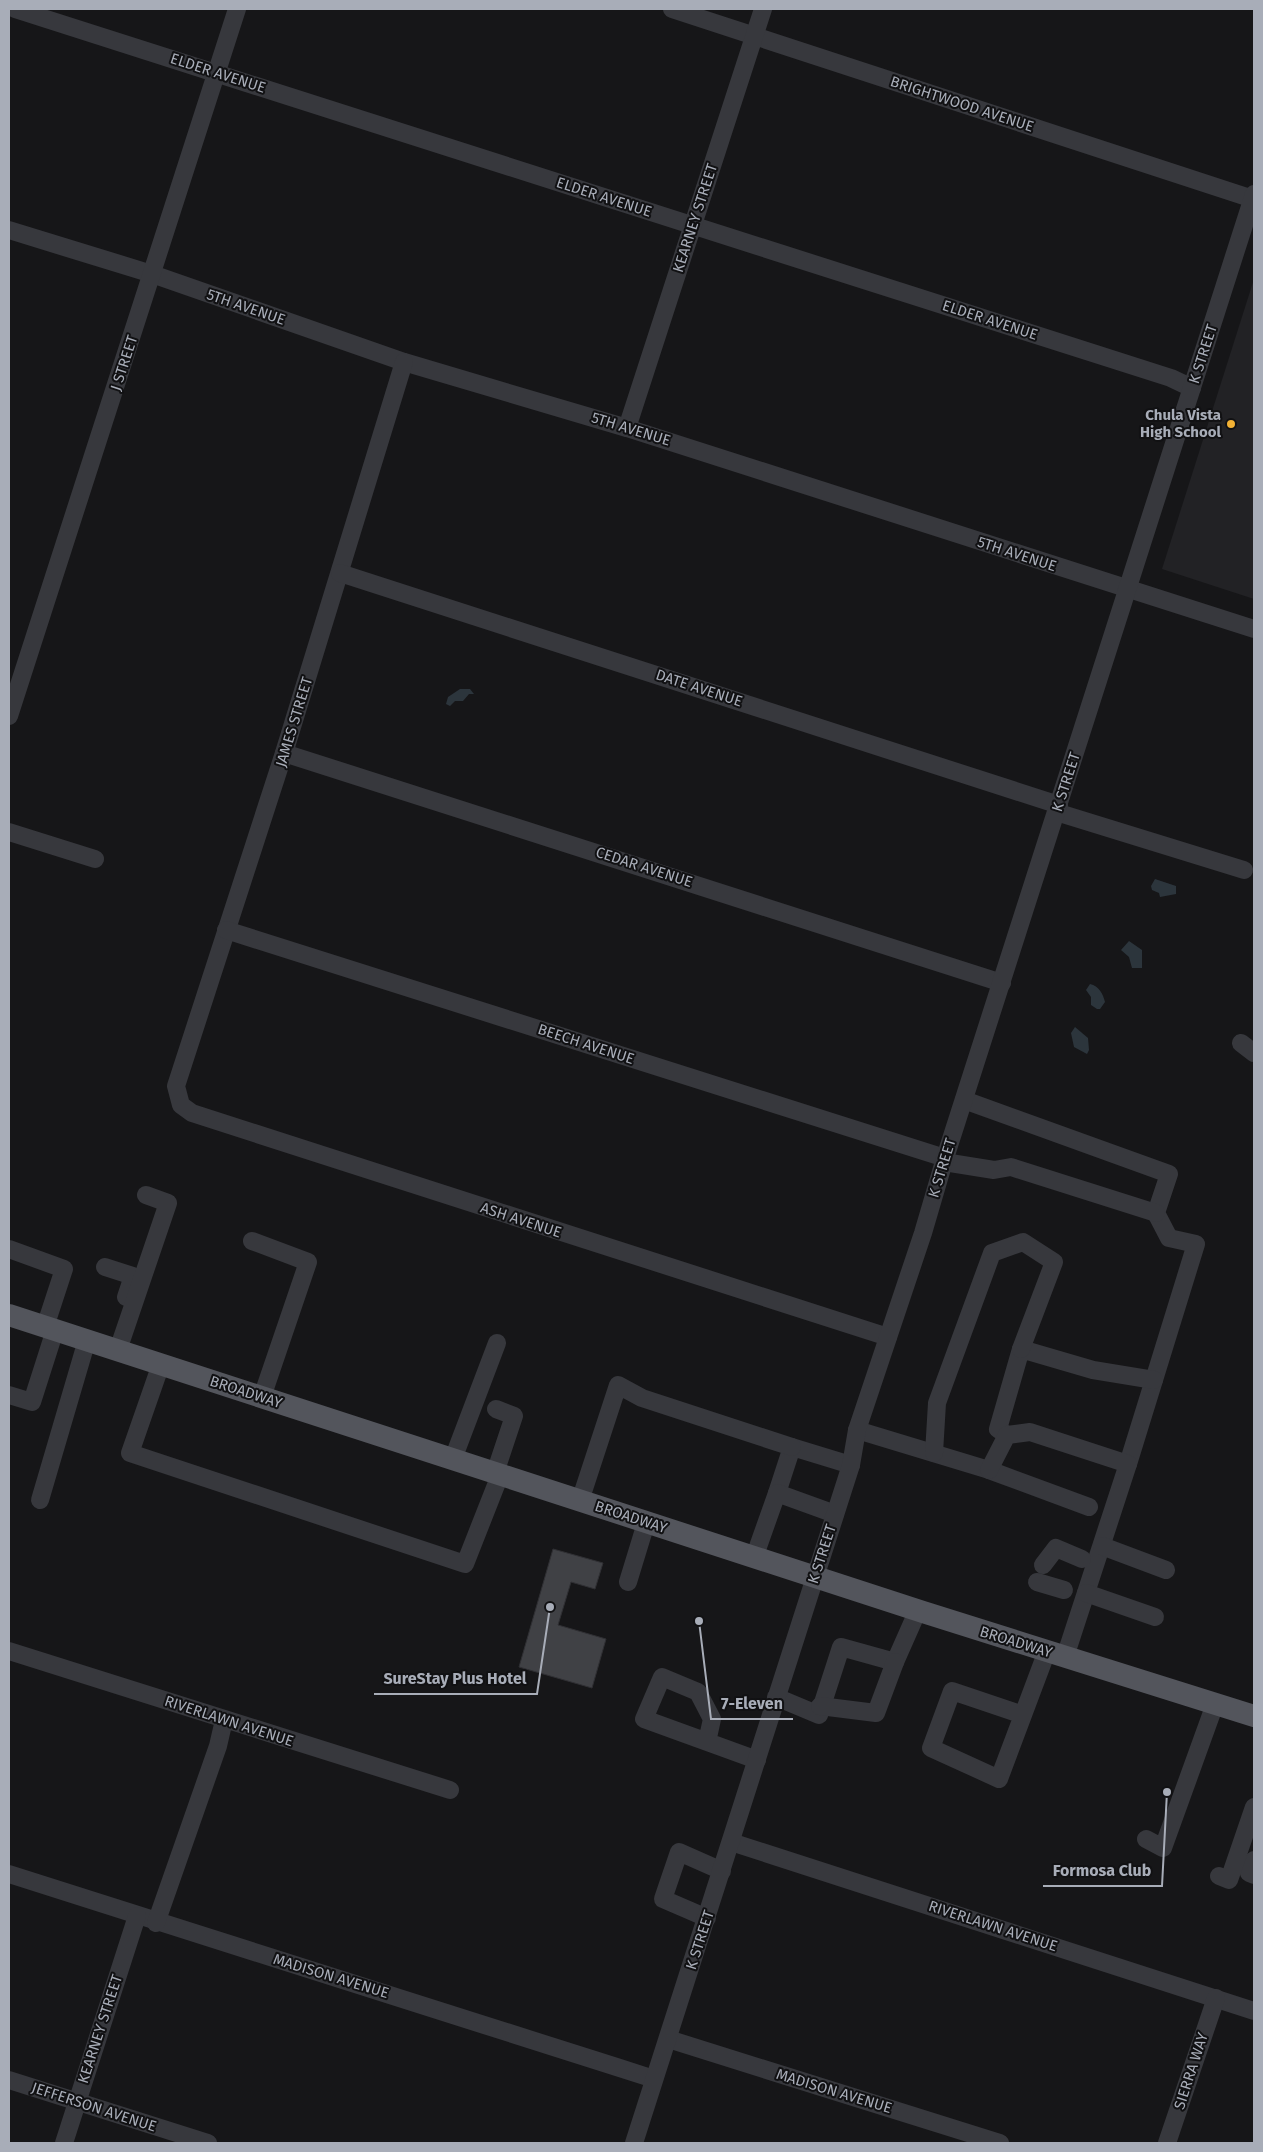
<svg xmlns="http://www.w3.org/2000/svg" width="1263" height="2152" font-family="'Fira Sans',sans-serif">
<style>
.built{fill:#222225}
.water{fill:#2c353c}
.building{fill:#404145;stroke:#303034}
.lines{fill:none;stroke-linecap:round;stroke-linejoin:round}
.minor{stroke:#37383d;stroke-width:18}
.major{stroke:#53555c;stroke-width:22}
.poi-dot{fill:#f2b134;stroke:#111113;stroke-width:2}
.labels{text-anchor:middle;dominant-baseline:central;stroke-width:4;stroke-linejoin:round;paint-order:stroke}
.street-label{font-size:15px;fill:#a8adb8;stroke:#111113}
.poi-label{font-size:15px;font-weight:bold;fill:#a8adb8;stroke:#111113;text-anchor:end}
.leader{fill:none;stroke:#a8adb8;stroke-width:2}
.callout-dot{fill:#a8adb8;stroke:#111113;stroke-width:2}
.callout-label{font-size:16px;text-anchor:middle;font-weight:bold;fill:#a8adb8;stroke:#111113;stroke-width:4;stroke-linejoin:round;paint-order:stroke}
</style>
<rect width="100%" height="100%" fill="#161618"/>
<polygon class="built" points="1254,279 1254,599 1162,569"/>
<g class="water">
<polygon points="460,689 470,689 474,694 469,694 463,701 455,701 450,706 446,704 448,697"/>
<polygon points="1155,879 1176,886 1176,894 1160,897 1159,893 1152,890 1151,886"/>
<polygon points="1129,941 1142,950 1142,968 1132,968 1129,957 1121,950"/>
<path d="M 1090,984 C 1099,986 1103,994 1105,1002 L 1100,1009 L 1097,1009 L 1091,1005 L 1091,997 L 1086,990 Z"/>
<polygon points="1075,1027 1088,1038 1089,1050 1087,1054 1074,1047 1071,1033"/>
</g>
<polygon class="building" points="553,1549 603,1563 595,1589 571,1582 558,1625 606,1639 592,1688 519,1667"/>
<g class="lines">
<g class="minor">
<polyline points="15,9 1171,378 1192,388"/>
<polyline points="672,9 1253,199"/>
<polyline points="9,230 152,274 404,362 627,428 1254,629"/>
<polyline points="404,362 284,753 176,1086 181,1105 192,1113 888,1337"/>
<polyline points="627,428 763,9"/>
<polyline points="340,573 1059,805"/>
<polyline points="9,716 237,9"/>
<polyline points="284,753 1002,983"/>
<polyline points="1056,812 1244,870"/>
<polyline points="9,832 95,859"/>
<polyline points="226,930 945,1158"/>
<polyline points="1241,1043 1254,1053"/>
<polyline points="964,1100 1169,1174 1156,1213 1169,1238 1196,1244 1128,1464"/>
<polyline points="944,1162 994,1170 1011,1167 1156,1213"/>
<polyline points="252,1241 308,1262 262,1397"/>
<polyline points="9,1249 64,1269 45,1327"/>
<polyline points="105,1267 133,1276 126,1297"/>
<polyline points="118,1350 168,1203 146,1195"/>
<polyline points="161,1364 130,1453 465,1564 500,1475"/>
<polyline points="9,1395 32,1402 55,1330"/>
<polyline points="857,1430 989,1470 1089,1507"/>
<polyline points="1007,1435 998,1429 1021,1349 1093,1370 1154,1380"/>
<polyline points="934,1453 937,1403 992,1253 1023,1242 1054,1262 1021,1349"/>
<polyline points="453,1459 497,1343"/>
<polyline points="989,1470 1007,1435 1030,1432 1128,1464 1065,1657"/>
<polyline points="495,1473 514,1416 496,1409"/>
<polyline points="777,1493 792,1447 851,1465"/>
<polyline points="40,1500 87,1340"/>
<polyline points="580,1501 618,1385 642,1398 792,1447"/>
<polyline points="1102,1546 1166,1570"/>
<polyline points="754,1558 777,1493 835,1514"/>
<polyline points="1043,1565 1056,1548 1082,1559"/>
<polyline points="628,1582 646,1523"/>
<polyline points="1037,1582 1064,1590"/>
<polyline points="1086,1593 1155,1617"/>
<polyline points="9,1651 450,1790"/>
<polyline points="776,1697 819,1715 841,1647 895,1662 918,1610"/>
<polyline points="820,1706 876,1713 895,1662"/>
<polyline points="1023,1715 952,1691 931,1748 999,1779 1047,1651"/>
<polyline points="707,1742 712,1719 698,1692 662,1677 644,1719 757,1760"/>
<polyline points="1146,1839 1163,1848 1215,1704"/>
<polyline points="731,1842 1254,2011"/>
<polyline points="1254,1860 1249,1873 1254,1875"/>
<path d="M 9,1874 C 223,1944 439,2010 654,2079"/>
<polyline points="1219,1876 1229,1880 1254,1807"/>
<polyline points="707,1918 663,1899 679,1852 722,1871"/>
<polyline points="156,1923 218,1746 224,1720"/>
<polyline points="668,2039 1000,2143"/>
<polyline points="9,2080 208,2143"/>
<polyline points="64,2143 137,1916"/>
<polyline points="634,2143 851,1465 857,1430 923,1233 945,1158 1254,194"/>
<polyline points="1167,2143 1216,1998"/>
</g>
<polyline class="major" points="9,1315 923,1612 1254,1716"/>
</g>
<circle class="poi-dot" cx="1231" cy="424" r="5"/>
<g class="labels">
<g class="street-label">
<text transform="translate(218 73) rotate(18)">ELDER AVENUE</text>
<text transform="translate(962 104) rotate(18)">BRIGHTWOOD AVENUE</text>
<text transform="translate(604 197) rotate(18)">ELDER AVENUE</text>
<text transform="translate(695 218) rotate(-72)">KEARNEY STREET</text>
<text transform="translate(246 307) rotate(19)">5TH AVENUE</text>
<text transform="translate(990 320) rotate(18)">ELDER AVENUE</text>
<text transform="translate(1203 354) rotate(-72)">K STREET</text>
<text transform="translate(124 363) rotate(-72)">J STREET</text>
<text transform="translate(631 429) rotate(17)">5TH AVENUE</text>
<text transform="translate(1017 554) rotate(18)">5TH AVENUE</text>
<text transform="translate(699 688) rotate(18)">DATE AVENUE</text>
<text transform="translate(294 722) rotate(-73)">JAMES STREET</text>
<text transform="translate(1066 782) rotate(-72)">K STREET</text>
<text transform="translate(644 867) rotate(18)">CEDAR AVENUE</text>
<text transform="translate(586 1044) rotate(18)">BEECH AVENUE</text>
<text transform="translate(942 1168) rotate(-73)">K STREET</text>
<text transform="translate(521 1220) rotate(18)">ASH AVENUE</text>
<text transform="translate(246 1392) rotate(18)">BROADWAY</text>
<text transform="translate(631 1517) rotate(18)">BROADWAY</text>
<text transform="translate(822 1554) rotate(-72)">K STREET</text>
<text transform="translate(1016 1642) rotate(17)">BROADWAY</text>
<text transform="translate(229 1721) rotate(18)">RIVERLAWN AVENUE</text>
<text transform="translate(993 1926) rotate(18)">RIVERLAWN AVENUE</text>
<text transform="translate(700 1940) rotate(-72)">K STREET</text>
<text transform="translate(331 1976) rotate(17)">MADISON AVENUE</text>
<text transform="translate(100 2029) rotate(-72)">KEARNEY STREET</text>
<text transform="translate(1191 2071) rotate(-72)">SIERRA WAY</text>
<text transform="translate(834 2091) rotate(17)">MADISON AVENUE</text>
<text transform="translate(94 2107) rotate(18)">JEFFERSON AVENUE</text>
</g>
<g class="poi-label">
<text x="1221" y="415">Chula Vista<tspan x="1221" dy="17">High School</tspan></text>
</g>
</g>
<path class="leader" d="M550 1607L537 1694H374M699 1621L711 1719H793M1167 1792L1162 1886H1043"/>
<g class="callout-dot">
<circle cx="550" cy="1607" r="5"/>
<circle cx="699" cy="1621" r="5"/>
<circle cx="1167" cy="1792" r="5"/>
</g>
<g class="callout-label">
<text x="455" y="1684">SureStay Plus Hotel</text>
<text x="752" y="1709">7-Eleven</text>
<text x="1102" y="1876">Formosa Club</text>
</g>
<rect width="1263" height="2152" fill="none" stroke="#a8adb8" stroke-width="20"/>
</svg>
